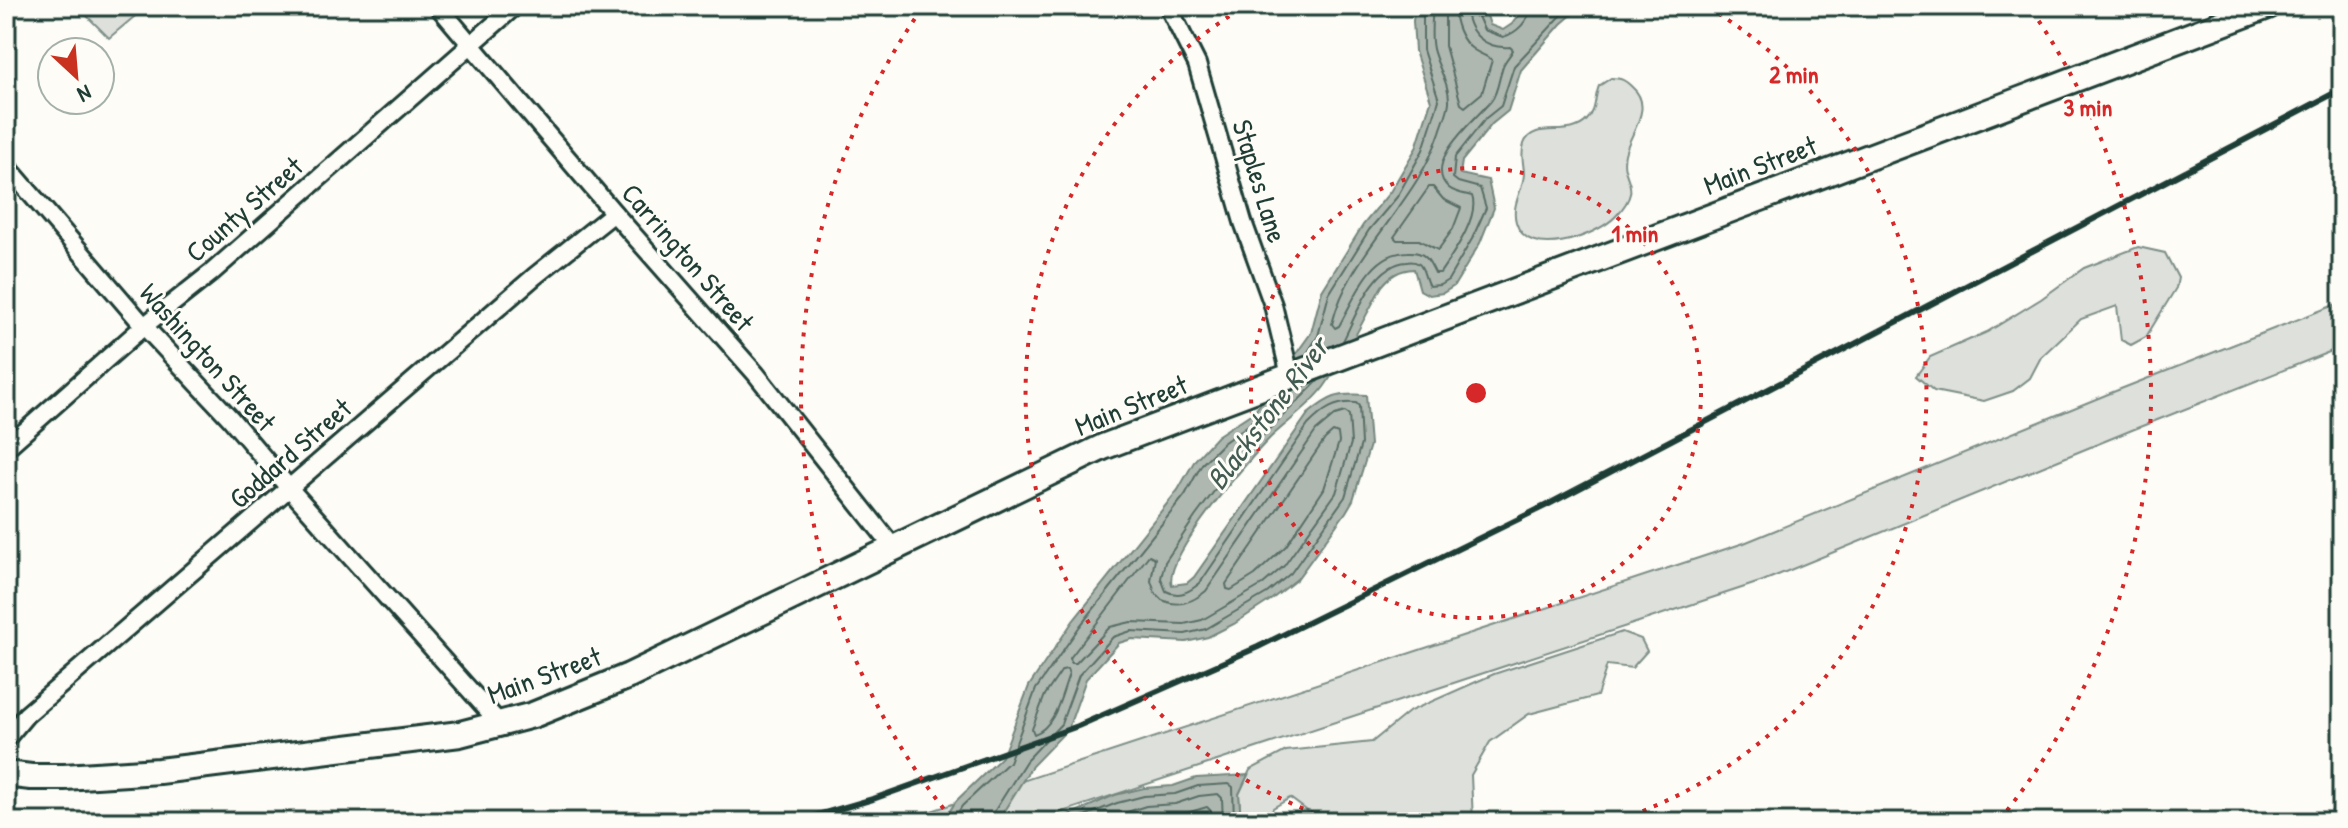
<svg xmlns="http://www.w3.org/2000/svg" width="2348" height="828" font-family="'Patrick Hand',sans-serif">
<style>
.green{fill:#dde0db;stroke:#7e8e88;stroke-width:2}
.water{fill:#aeb8b1;stroke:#75877f;stroke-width:2}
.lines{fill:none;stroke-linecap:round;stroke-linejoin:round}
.shore{stroke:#586e66;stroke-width:2}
.minor-casing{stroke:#1f3d34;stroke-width:22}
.secondary-casing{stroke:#1f3d34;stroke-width:30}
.minor{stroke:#fdfcf7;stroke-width:16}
.secondary{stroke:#fdfcf7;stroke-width:24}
.rail{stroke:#1f3d34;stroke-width:6}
.ring{fill:none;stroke:#d62828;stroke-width:4;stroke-dasharray:4 8}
.labels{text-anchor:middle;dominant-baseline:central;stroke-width:6;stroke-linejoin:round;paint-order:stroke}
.street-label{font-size:28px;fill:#1f3d34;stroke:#fdfcf7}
.water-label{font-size:30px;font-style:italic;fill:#435c53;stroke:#fdfcf7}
.centre{fill:#d62828;stroke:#fdfcf7;stroke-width:4}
.ring-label{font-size:24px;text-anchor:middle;font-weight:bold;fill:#d62828;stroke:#fdfcf7;stroke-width:6;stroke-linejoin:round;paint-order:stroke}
</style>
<rect width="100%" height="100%" fill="#fdfcf7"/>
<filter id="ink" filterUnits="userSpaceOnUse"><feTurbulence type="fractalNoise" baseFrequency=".0125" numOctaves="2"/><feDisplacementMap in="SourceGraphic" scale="16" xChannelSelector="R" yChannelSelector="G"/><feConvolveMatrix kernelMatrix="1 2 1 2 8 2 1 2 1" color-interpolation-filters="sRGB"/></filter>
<g filter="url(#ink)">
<g class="green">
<polygon points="77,6 147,6 109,38"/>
<path d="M 1611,78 C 1621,78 1625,80 1632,87 C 1655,107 1630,132 1625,154 C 1619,181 1646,184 1616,216 C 1597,236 1527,262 1516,222 C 1511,204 1523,191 1524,174 C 1524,163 1520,156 1524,144 C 1533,119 1569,140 1587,120 C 1597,110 1594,98 1599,86 Z"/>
<polygon points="2138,247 2165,253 2178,278 2176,288 2146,337 2131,345 2121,340 2117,306 2081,319 2041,357 2030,378 2013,391 1984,401 1934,391 1916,376 1930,357 1987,332 2041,299 2084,268"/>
<polygon points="2342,302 2342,347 2132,430 1763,581 1032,822 898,822 1744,543 2113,392"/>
<polygon points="1622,632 1641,639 1647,651 1632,668 1607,665 1597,696 1529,714 1490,742 1471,775 1473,822 1322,822 1290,798 1273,808 1267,822 1241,822 1239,794 1250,770 1286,751 1372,742 1410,711 1494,674"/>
</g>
<g class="water">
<path d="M 1415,6 L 1484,6 L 1490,25 L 1503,30 L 1512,24 L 1525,6 L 1582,6 L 1561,24 L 1521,70 L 1508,111 L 1492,124 L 1462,161 L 1460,174 L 1488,180 L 1494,208 L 1480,243 L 1454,286 L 1443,293 L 1429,295 L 1420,290 L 1414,269 C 1399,270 1391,275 1382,286 C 1363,320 1347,355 1324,387 C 1310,406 1288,421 1271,437 C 1250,458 1162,559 1172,585 L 1187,583 L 1194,577 L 1308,414 C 1330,396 1337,393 1366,395 L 1370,445 L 1353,500 L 1346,512 L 1297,579 L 1272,599 L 1234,624 L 1208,637 L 1186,642 L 1132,639 L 1119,643 L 1086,679 L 1068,729 L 1032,766 L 997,822 L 943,822 L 956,801 L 1002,757 L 1029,686 L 1073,621 L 1178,490 L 1195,460 L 1217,436 L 1255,411 L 1311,333 L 1322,291 L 1363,225 L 1390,192 L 1416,148 L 1431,101 L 1415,51 L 1413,21 Z"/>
<polygon points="1248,775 1239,794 1241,822 1053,822 1115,795 1144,788 1173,786 1196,778"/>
</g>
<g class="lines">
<g class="shore">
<path d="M 1433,6 C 1432,20 1430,35 1433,49 C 1437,66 1450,85 1449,102 C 1448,112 1443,122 1440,132 C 1416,205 1350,251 1332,324 L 1335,328 L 1339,326 C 1355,298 1370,252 1408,252 C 1425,251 1429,260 1435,273 L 1440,273 C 1452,255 1480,217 1472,196 C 1464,194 1455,193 1449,188 C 1420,163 1477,118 1491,101 C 1498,93 1499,77 1503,66 C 1505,60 1510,56 1513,50 L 1510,47 C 1484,49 1466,32 1466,6"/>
<path d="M 1445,6 L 1445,46 L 1461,104 L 1465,107 L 1482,93 L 1492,60 C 1487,56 1480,54 1474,50 C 1460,41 1454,21 1454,6"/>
<path d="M 1476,6 L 1477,14 L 1484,30 L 1503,37 C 1517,33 1529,21 1531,6"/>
<polygon points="1429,187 1433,187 1443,199 1461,208 1453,229 1438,250 1419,240 1397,240 1394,237"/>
<path d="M 1343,341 C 1356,316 1373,264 1407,262 C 1411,261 1415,261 1419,264 C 1424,268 1425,280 1429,286 L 1440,285 L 1448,280 L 1472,239 L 1486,208 L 1480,188 L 1458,182 L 1453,178 L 1455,157 L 1486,118 L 1501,106 L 1514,66 L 1570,6"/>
<polyline points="1306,355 1318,336 1329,294 1369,230 1397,197 1423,150 1439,100 1423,50 1423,6"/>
<path d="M 1345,412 L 1349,415 L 1351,443 L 1336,493 L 1284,566 L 1262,585 L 1202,620 L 1184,624 L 1131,622 L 1110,627 L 1076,663 L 1071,663 L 1070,658 L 1149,555 L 1155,558 L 1151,581 L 1155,593 L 1162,600 C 1179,608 1193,602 1206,591 L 1316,431 L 1335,415 Z"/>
<polygon points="1333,432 1338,434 1339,442 1324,489 1286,546 1255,575 1231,590 1227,589 1226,584 1325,439"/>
<path d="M 1067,669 L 1069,674 C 1061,694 1056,727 1034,734 L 1032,729 L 1045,695 L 1062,670 Z"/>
<polyline points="952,822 962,806 1009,762 1036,689 1080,626 1185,495 1202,464 1223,443 1261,416 1276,397"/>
<path d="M 991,822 L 992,815 L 1026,761 L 1061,724 L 1079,675 L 1113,637 L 1131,631 L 1185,634 L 1206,629 L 1267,593 L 1291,573 L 1345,497 L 1361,444 L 1359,406 L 1356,403 C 1335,401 1323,410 1308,425 L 1200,583 C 1189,592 1179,598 1166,591 L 1161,578 L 1165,562 L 1195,517 L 1235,463 L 1319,380"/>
<polyline points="1069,822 1117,803 1144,796 1175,794 1198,786 1229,784 1233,787 1234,822"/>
<polyline points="1096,822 1146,806 1175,804 1199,796 1218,794 1222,798 1223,822"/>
<polyline points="1131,822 1180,815 1207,807 1210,810 1211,822"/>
</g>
<defs>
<g id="minor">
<polyline points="438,6 614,213 756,374 893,547"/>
<polyline points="1168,6 1197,64 1243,222 1273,305 1290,375"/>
<polyline points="6,165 144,326 230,418 289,488 501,725"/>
<polyline points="6,448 144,326 211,273 515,6"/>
<polyline points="6,739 26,715 535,276 614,213"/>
</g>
<polyline id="secondary" points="6,774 31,777 64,777 159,771 460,734 533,715 629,676 1103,447 2268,6"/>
</defs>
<use href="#minor" class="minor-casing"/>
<use href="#secondary" class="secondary-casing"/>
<use href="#minor" class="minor"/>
<use href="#secondary" class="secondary"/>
<polyline class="rail" points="794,822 873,799 1078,726 1258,647 1547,505 2342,89"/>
</g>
</g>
<g class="ring">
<circle cx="1476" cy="393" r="225"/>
<path d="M1337 821A450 450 0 0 1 1244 7M1708 7A450 450 0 0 1 1615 821"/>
<path d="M951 818A675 675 0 0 1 920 11M2032 11A675 675 0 0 1 2001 818"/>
</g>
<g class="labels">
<g class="street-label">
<text transform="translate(1760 165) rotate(-21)">Main Street</text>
<text transform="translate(1260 181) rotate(73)">Staples Lane</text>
<text transform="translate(244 209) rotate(-41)">County Street</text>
<text transform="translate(688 257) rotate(49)">Carrington Street</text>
<text transform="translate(208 357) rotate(48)">Washington Street</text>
<text transform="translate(1131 405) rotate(-22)">Main Street</text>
<text transform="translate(290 453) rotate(-41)">Goddard Street</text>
<text transform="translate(544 675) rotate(-20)">Main Street</text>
</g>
<g class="water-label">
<text transform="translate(1267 413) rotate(-53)">Blackstone River</text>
</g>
</g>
<circle cx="1476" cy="393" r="12" class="centre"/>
<g class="ring-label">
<text x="1794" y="83">2 min</text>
<text x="2088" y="116">3 min</text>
<text x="1635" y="242">1 min</text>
</g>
<rect width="2348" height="828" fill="none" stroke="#fdfcf7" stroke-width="32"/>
<rect x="16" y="16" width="2316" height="796" fill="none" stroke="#1f3d34" stroke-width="3" filter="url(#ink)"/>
<g transform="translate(76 76) rotate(154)"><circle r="38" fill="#fdfcf7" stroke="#a4b0a9" stroke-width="2"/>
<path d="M0-6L14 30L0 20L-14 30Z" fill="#c8321e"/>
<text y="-12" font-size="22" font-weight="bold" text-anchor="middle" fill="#1f3d34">N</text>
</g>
</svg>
